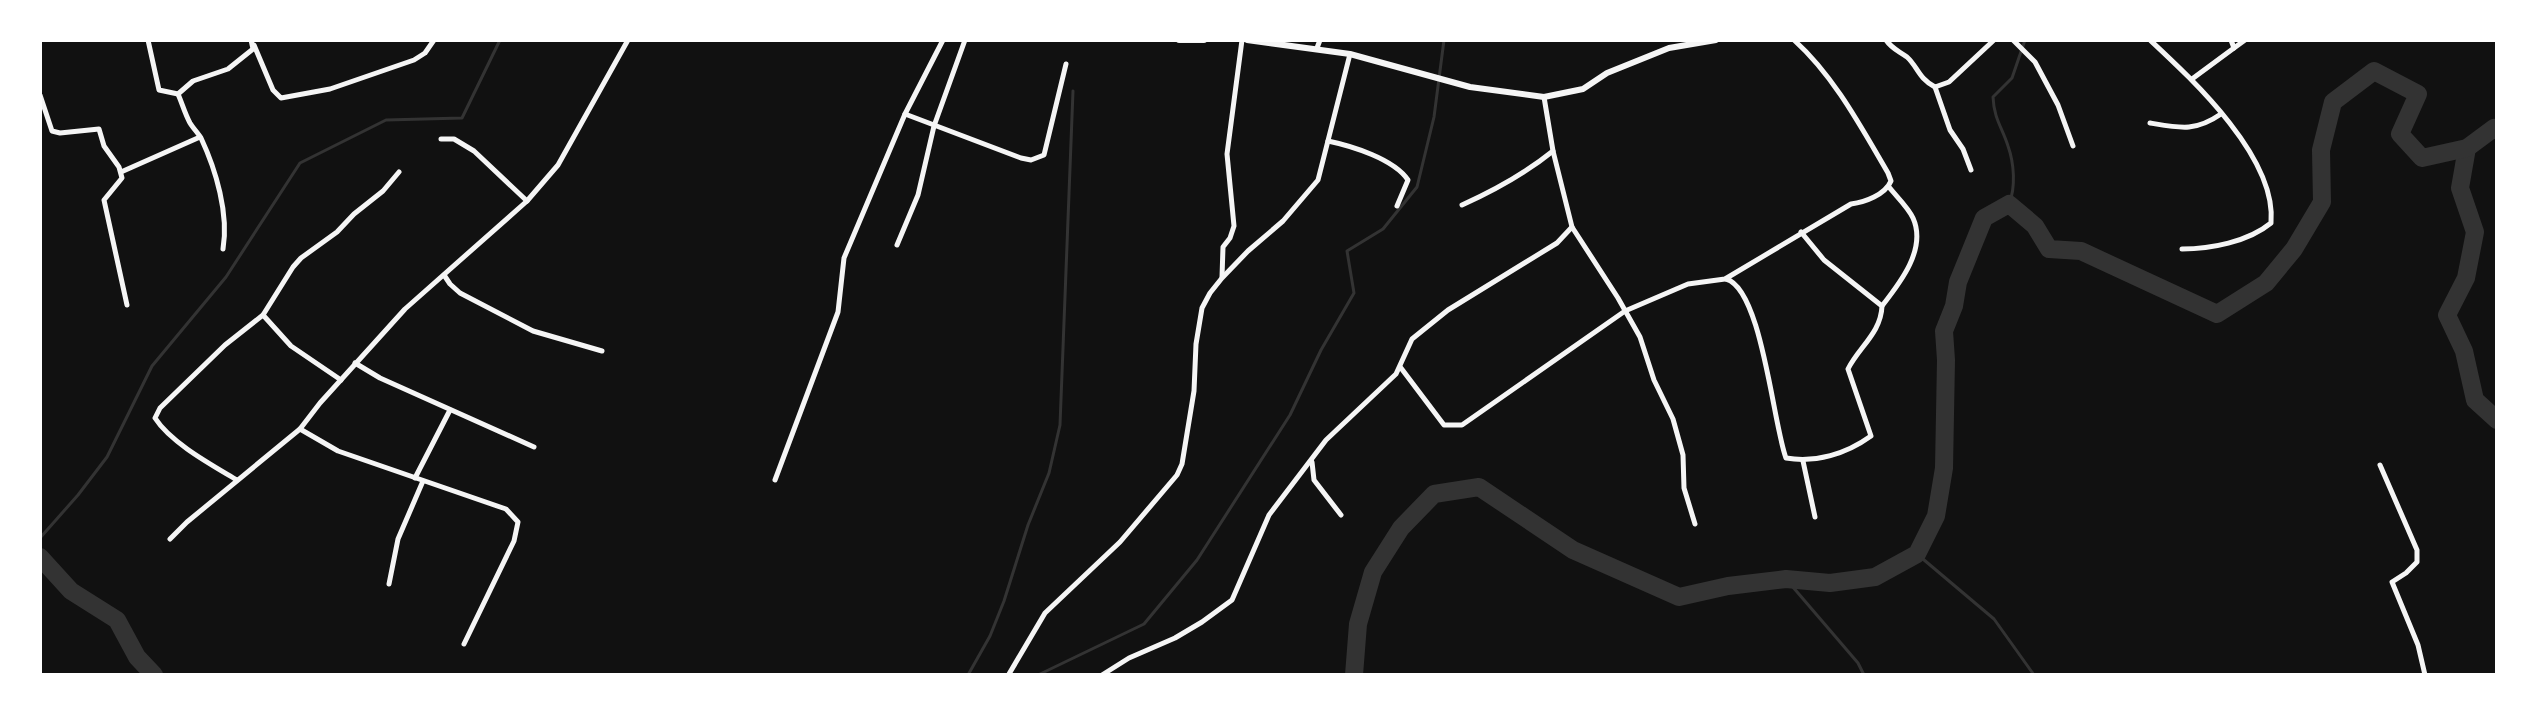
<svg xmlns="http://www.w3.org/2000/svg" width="2537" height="715" font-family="Merriweather,serif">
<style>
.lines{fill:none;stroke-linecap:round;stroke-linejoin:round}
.stream{stroke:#333;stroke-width:3}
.river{stroke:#333;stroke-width:18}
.minor{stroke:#f5f5f5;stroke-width:5}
.tertiary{stroke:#f5f5f5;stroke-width:6}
</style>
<rect width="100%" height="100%" fill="#111"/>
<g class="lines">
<g class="stream">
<path d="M 2009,204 C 2016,187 2014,163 2008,146 C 2002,127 1994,119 1993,97 L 2012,78 L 2025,40"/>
<polyline points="40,538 78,495 107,457 152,366 226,277 300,163 386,120 462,118 500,40"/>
<polyline points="1917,554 1994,619 2034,675"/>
<polyline points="1786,579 1858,663 1864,675"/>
<polyline points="968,675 990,636 1004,601 1028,525 1049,473 1060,425 1073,91"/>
<polyline points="1038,675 1144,624 1197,560 1290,415 1321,350 1354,293 1347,251 1383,229 1417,187 1434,117 1444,40"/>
</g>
<g class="river">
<polyline points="2467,148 2460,188 2475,232 2466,278 2447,315 2464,351 2475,400 2497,420"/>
<polyline points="40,557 71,591 117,620 137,657 154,675"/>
<polyline points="1354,675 1358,624 1373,572 1401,528 1434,494 1479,487 1573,550 1679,597 1728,586 1786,579 1830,583 1875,577 1917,554 1936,516 1944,468 1946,360 1944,331 1954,306 1958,282 1984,218 2009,204 2035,226 2049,249 2081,251 2217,314 2266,283 2294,249 2322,202 2321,150 2333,102 2374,71 2418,94 2400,134 2422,158 2467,148 2494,128 2497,130"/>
</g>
<g class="minor">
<polyline points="148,40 159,90 178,94"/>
<path d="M 1886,40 C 1892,49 1899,51 1907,57 C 1918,67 1918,78 1935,87 L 1949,82 L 1994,40"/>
<polyline points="2013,40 2035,62 2058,105 2073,146"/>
<path d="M 2150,40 C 2194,81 2277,158 2271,223 C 2248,242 2210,249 2182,249"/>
<polyline points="254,45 273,90 281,98 330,89 414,60 425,53 434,40"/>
<polyline points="1317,48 1320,40"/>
<polyline points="2234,48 2245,40"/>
<polyline points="2192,79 2234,48 2231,40"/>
<polyline points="1935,87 1950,130 1963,149 1971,170"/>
<polyline points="40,95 52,131 60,133 99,129 104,146 119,167 122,178 104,200 127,305"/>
<polyline points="1544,97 1553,151 1572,227 1618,298 1640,337 1654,380 1673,419 1683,455 1684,488 1695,524"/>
<polyline points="905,114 1021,158 1031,160 1044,155 1066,64"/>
<path d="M 2150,123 C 2180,128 2195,132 2221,114"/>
<polyline points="441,139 454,139 474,151 527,201"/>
<path d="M 1328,141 C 1352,146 1394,159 1408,180 L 1397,206"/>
<polyline points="121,172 200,137"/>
<path d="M 1462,205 C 1493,191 1527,172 1553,151"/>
<polyline points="897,245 918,195 934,126 965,40"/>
<path d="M 223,249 C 229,214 216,170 201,138 C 198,133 193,128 190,123 C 185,114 182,103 178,94 L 193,81 L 228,69 L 253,49 L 251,40"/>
<polyline points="444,275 450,284 460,293 533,331 602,351"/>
<polyline points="1222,277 1223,247 1230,238 1234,226 1227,154 1242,40"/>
<path d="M 1726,279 C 1762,289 1773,424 1786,458 C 1816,463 1846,454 1871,436 L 1848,369 C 1859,347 1881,333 1882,306 L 1824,260 L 1801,232"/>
<path d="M 1882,306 C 1900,283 1927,249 1913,218 C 1908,207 1896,196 1889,187"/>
<polyline points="263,315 291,346 341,380"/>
<polyline points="355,363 380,378 534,447"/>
<path d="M 1401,368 L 1444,425 L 1462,425 L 1625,311 L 1688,284 L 1725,279 L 1851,204 C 1865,202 1885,195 1891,181 L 1888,173 C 1861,127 1834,76 1794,40"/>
<polyline points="300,429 338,451 506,509 518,522 514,541 464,644"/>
<polyline points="1803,461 1815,517"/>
<polyline points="1312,462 1314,480 1341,515"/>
<polyline points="2380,465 2417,550 2417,562 2406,573 2392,582 2418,645 2425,675"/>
<polyline points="415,478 450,410"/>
<path d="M 237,480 C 212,465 171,443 155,418 L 160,408 L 225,345 L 263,315 L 293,267 L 301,258 L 337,232 L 354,214 L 383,191 L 399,172"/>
<polyline points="775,480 838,312 844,258 905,114 943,40"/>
<polyline points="170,539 187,522 300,429 320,403 405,309 527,201 558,165 628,40"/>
<polyline points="389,584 398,539 423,481"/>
<polyline points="1009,674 1045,613 1120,542 1177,475 1182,464 1194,391 1196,344 1202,308 1210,293 1222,278 1248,251 1283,221 1318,180 1350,54"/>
<polyline points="1102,675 1129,658 1175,638 1202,622 1232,600 1269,515 1326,440 1396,374 1412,339 1448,310 1557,243 1572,227"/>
</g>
<g class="tertiary">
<polyline points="1179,40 1204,40"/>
<polyline points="1247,40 1350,54 1470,87 1544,97 1583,89 1607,73 1669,48 1716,40"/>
</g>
</g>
<rect width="2537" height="715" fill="none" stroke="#ffffff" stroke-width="84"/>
</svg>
